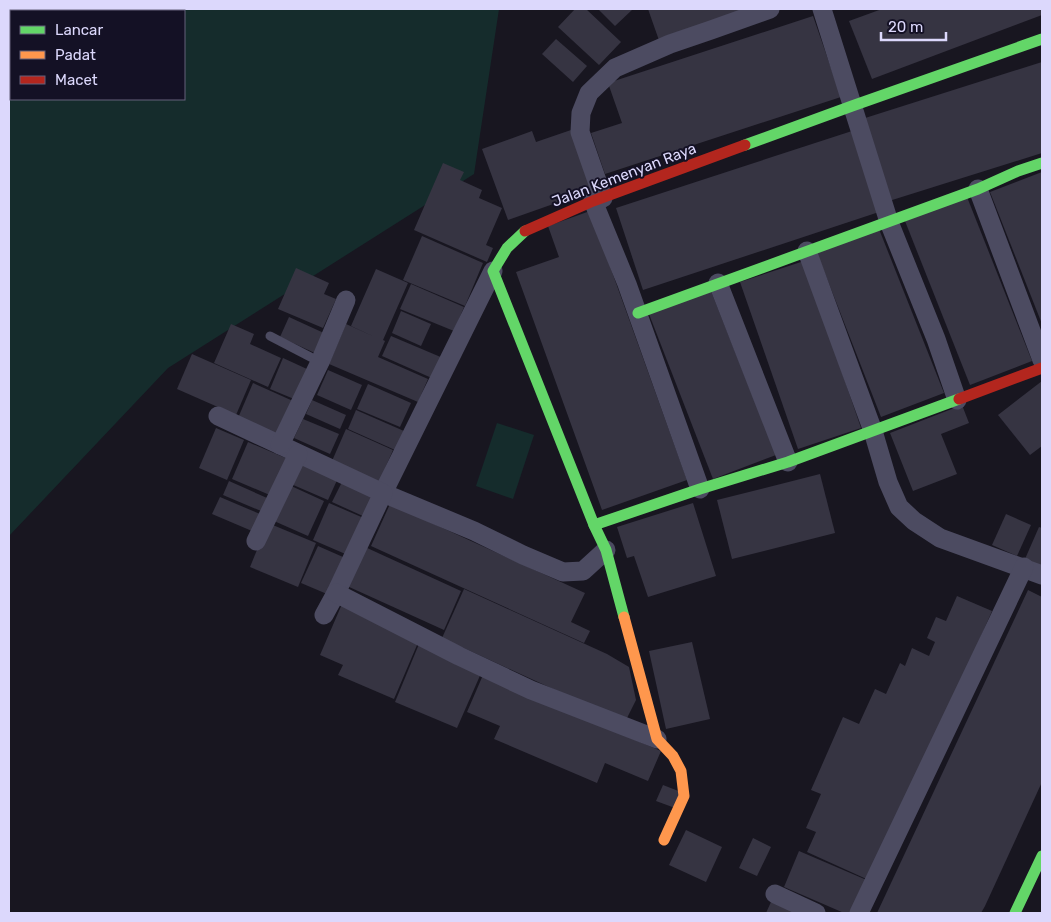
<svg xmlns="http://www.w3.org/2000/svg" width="1051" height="922" font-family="Rubik,sans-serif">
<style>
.green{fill:#152c2c;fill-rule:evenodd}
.building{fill:#363442}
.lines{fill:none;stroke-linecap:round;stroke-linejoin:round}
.lane{stroke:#4c4b61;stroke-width:9}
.street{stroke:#4c4b61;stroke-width:19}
.fast{stroke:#63d668;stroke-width:11}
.slow{stroke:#ff974d;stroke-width:11}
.jam{stroke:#b3261e;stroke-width:11}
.labels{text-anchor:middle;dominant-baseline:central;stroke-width:4;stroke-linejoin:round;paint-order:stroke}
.street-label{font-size:15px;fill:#dcd8fc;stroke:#141125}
</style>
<rect width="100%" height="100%" fill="#181620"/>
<g class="green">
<path d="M 9,9 L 499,9 L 474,174 L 168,368 L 9,536 ZM 11,11 L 184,11 L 184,99 L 11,99 Z"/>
<polygon points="497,423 534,435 513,499 476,486"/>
</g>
<g class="building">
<polygon points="575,9 586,9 621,42 599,65 558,27"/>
<polygon points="598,9 633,9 615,26"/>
<polygon points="648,9 765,9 661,46"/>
<polygon points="882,9 1042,9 1042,15 872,79 849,21"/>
<polygon points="813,16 841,97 605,174 591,133 622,123 608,83"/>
<polygon points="556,39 587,66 573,82 542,54"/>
<polygon points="1042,62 1042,153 889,201 862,119"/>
<polygon points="571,130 593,190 508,220 482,149 532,131 536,142"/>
<polygon points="852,131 879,212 643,290 616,208"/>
<polygon points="443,163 464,172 460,180 482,190 479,198 502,208 486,245 493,248 487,262 414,230"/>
<polygon points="1042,172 1042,324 990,192"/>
<polygon points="967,197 1032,361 970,385 905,221"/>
<polygon points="590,211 687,480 602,510 516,272 559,257 548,226"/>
<polygon points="879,229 944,393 881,417 817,253"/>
<polygon points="422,236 483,263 465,306 403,280"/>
<polygon points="804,261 861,428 798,449 740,282"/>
<polygon points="296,268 329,283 324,294 336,299 323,328 278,309"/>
<polygon points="376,269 408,283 383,340 385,341 378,357 428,379 418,402 329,364 346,324 375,337 351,326"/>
<polygon points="411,284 464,307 454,331 400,309"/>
<polygon points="711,291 776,455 713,479 649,314"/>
<polygon points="401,311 431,324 421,346 392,333"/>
<polygon points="289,317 326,334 317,354 280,337"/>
<polygon points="231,324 254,334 250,344 281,358 268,387 214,363"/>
<polygon points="391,336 443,358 434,379 382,356"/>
<polygon points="192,354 251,380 236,415 177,389"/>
<polygon points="283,358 307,369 294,399 270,389"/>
<polygon points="328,370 362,385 351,410 317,395"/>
<polygon points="1042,381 1042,446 1030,455 998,415"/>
<polygon points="253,383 293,401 278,436 238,418"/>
<polygon points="368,384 411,403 400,427 357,409"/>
<polygon points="312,400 346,415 340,429 306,414"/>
<polygon points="962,405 969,423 941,434 957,474 913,491 890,433"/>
<polygon points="356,410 404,431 395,450 348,429"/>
<polygon points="303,419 339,434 330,454 294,438"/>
<polygon points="216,428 244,440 227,480 199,468"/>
<polygon points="346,429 393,450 379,482 332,461"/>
<polygon points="248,442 288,459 272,496 232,479"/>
<polygon points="301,461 338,478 328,500 291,484"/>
<polygon points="820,474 835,533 732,559 717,500"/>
<polygon points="229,481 267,498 261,511 223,495"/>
<polygon points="342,482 374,496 365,517 332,502"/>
<polygon points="289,485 324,501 308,536 274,521"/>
<polygon points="220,497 260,514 252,531 212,514"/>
<polygon points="329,503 366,519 350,556 313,540"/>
<polygon points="693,503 716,576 648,597 634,556 627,558 617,527"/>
<polygon points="390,504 585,593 571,622 590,631 584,643 371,546"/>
<polygon points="1006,514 1031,525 1017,556 992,545"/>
<polygon points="268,523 316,543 298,587 250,567"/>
<polygon points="1039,527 1042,528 1042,566 1025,559"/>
<polygon points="318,546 343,557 327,594 301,583"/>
<polygon points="365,547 461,591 444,630 347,586"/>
<polygon points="464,589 607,654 629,667 636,700 625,722 442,638"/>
<polygon points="1028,590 1042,597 1042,782 985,906 981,913 877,913"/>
<polygon points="957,596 992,611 873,882 807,852 816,832 806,828 821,794 811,790 843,717 859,724 875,689 886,694 900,663 905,666 912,648 929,656 935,642 927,638 936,617 946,621"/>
<polygon points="342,604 420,638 394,699 338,675 343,665 320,655"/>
<polygon points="692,642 710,719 666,729 649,651"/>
<polygon points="419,644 482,671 457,728 395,702"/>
<polygon points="483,675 661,751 648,781 605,763 597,783 494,739 500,726 467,712"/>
<polygon points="663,785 681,792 675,808 656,801"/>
<polygon points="686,830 722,847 706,882 669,865"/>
<polygon points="753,838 771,847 757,876 739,868"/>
<polygon points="799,851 869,881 855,913 844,913 784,887"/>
<polygon points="771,902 797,913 766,913"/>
</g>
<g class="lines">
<polyline class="lane" points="270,336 320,362"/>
<g class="street">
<polyline points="822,9 889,222 936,339 957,400"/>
<polyline points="978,189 1042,360"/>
<polyline points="603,198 580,132 581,113 589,93 615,68 670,44 711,30 770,9"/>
<polyline points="593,201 627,284 700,489"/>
<polyline points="807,251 873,431 888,482 899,507 914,521 940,538 1042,575"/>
<polyline points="493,271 383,493 474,531 523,555 563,572 583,571 606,550"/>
<polyline points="718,283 788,462"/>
<polyline points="218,416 383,493 336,593 324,615"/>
<polyline points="280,445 320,362 346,300"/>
<polyline points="256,541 298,454"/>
<polyline points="336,593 459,656 531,690 657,739"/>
<polyline points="775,894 816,913"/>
<polyline points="859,913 1024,567"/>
</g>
<g class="fast">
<polyline points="745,145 852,106 1042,39"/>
<polyline points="525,231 507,248 493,271 594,525 606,550 624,617"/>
<polyline points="638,313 978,189 1018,171 1042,163"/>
<polyline points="594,525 700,489 788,462 959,399"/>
<polyline points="1015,913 1042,856"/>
</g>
<polyline class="slow" points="624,617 657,739 673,756 681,771 684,796 664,840"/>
<g class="jam">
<polyline points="525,231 593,201 745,145"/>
<polyline points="959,399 1042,368"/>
</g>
</g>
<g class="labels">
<g class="street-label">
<text transform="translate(624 175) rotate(-21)">Jalan Kemenyan Raya</text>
</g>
</g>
<rect width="1051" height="922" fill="none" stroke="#dcd8fc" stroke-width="20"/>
<rect x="10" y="10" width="175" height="90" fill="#141125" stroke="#64617b"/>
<rect x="20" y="26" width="25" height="8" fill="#63d668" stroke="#64617b"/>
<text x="55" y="35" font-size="15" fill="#dcd8fc">Lancar</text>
<rect x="20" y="51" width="25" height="8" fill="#ff974d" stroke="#64617b"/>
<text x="55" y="60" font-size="15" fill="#dcd8fc">Padat</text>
<rect x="20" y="76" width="25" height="8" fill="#b3261e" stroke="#64617b"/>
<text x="55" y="85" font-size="15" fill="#dcd8fc">Macet</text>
<path d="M881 32v8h65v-8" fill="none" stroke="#dcd8fc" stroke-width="2.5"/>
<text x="888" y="32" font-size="15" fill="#dcd8fc" stroke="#141125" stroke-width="4" paint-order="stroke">20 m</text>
</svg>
